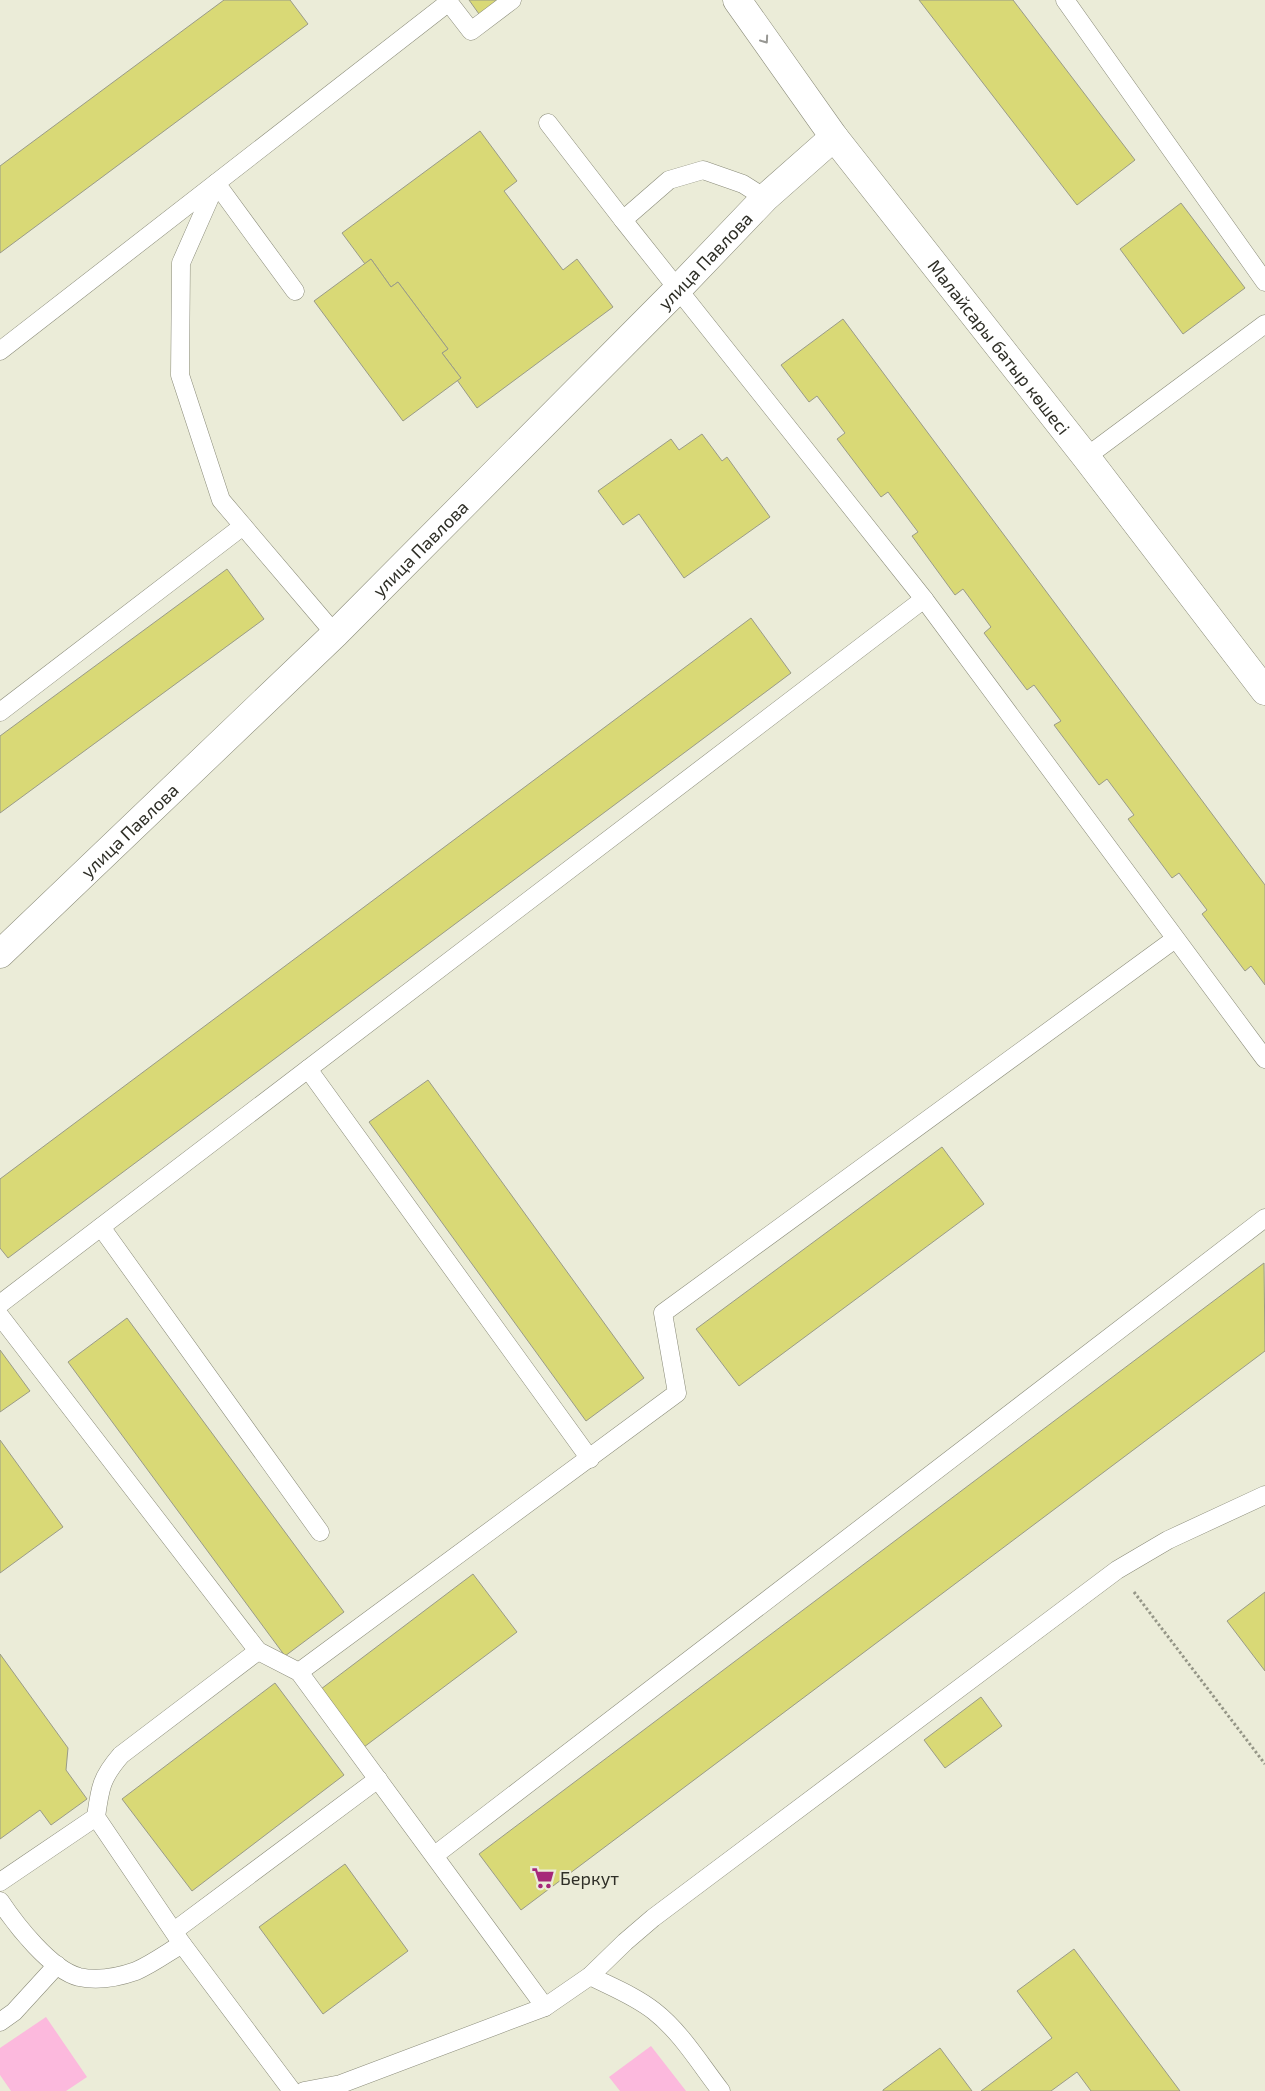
<svg xmlns="http://www.w3.org/2000/svg" width="1265" height="2091" font-family="'Exo 2',sans-serif">
<style>
.green{fill:#fcb9dd}
.building{fill:#d9d976;stroke:#9a9b88}
.lines{fill:none;stroke-linecap:round;stroke-linejoin:round}
.service-casing{stroke:#8a8b79;stroke-width:19}
.tertiary-casing{stroke:#8a8b79;stroke-width:29}
.path{stroke:#959687;stroke-width:3;stroke-dasharray:2.5 2.5;stroke-linecap:butt}
.service{stroke:#fff;stroke-width:18}
.tertiary{stroke:#fff;stroke-width:28}
.oneway{stroke:#979793}
.labels{text-anchor:middle;dominant-baseline:central;stroke-width:4;stroke-linejoin:round;paint-order:stroke}
.street-label{font-size:18px;fill:#2f2f27;stroke:#ebecd8}
.poi-label{font-size:18px;fill:#2f2f27;stroke:#ebecd8;text-anchor:start}
</style>
<rect width="100%" height="100%" fill="#ebecd8"/>
<g class="green">
<polygon points="46,2017 87,2077 66,2091 11,2091 0,2075 0,2048"/>
<polygon points="651,2046 686,2091 620,2091 609,2077"/>
</g>
<g class="building">
<polygon points="224,0 290,0 308,24 0,253 0,166"/>
<polygon points="469,0 498,0 479,14"/>
<polygon points="919,0 1013,0 1135,160 1077,205"/>
<polygon points="480,131 517,181 504,191 563,270 577,259 613,307 477,408 457,380 461,378 442,353 448,349 398,282 391,287 371,259 365,264 342,233"/>
<polygon points="1181,203 1245,288 1183,334 1120,249"/>
<polygon points="371,259 391,287 398,282 448,349 442,353 461,378 403,421 314,301"/>
<polygon points="843,319 1265,885 1265,985 1251,966 1245,971 1202,914 1207,910 1179,873 1172,878 1128,819 1134,815 1107,779 1099,785 1054,725 1061,721 1034,685 1027,690 984,633 991,627 963,589 955,595 912,536 918,532 888,492 881,497 837,439 845,433 817,396 809,402 781,365"/>
<polygon points="702,434 722,461 727,457 770,517 684,578 639,514 623,525 598,491 671,439 679,450"/>
<polygon points="227,569 264,619 0,813 0,736"/>
<polygon points="751,618 791,673 8,1258 0,1248 0,1179"/>
<polygon points="428,1080 644,1378 586,1421 369,1122"/>
<polygon points="942,1147 984,1204 739,1386 696,1329"/>
<polygon points="1264,1263 1265,1351 521,1910 479,1854"/>
<polygon points="127,1318 344,1612 285,1656 68,1362"/>
<polygon points="0,1350 30,1391 0,1412"/>
<polygon points="0,1440 63,1527 0,1573"/>
<polygon points="473,1574 517,1632 364,1747 321,1689"/>
<polygon points="1265,1592 1265,1671 1227,1621"/>
<polygon points="0,1654 68,1748 66,1770 87,1799 51,1825 40,1810 0,1839"/>
<polygon points="275,1683 344,1775 192,1891 122,1799"/>
<polygon points="981,1697 1002,1726 945,1768 924,1740"/>
<polygon points="345,1864 408,1951 323,2014 259,1927"/>
<polygon points="1074,1949 1180,2091 1091,2091 1077,2072 1051,2091 981,2091 1052,2038 1017,1991"/>
<polygon points="940,2048 972,2091 883,2091 883,2090"/>
</g>
<g class="lines">
<defs>
<g id="service">
<polyline points="447,0 471,31 512,0"/>
<polyline points="1065,0 1265,282"/>
<polyline points="548,123 623,220 669,180 703,170 743,184 765,198"/>
<polyline points="216,183 295,291"/>
<polyline points="215,186 181,263 180,375 221,500 335,634"/>
<polyline points="623,220 924,599 1265,1059"/>
<polyline points="0,351 449,2"/>
<polyline points="1086,457 1265,324"/>
<polyline points="0,712 243,526"/>
<polyline points="308,1069 590,1459"/>
<polyline points="101,1227 320,1532"/>
<polyline points="0,1304 924,599"/>
<polyline points="0,1316 258,1651 299,1672 545,2007"/>
<polyline points="299,1672 677,1393 663,1313 1175,939"/>
<polyline points="435,1855 1265,1218"/>
<polyline points="0,1882 96,1817"/>
<path d="M 0,1901 C 16,1925 51,1970 79,1977 C 97,1981 119,1977 136,1971 C 152,1964 167,1953 182,1944 L 292,2091"/>
<polyline points="174,1931 378,1779"/>
<path d="M 182,1944 L 96,1817 C 100,1788 101,1778 121,1755 L 258,1651"/>
<path d="M 590,1976 C 612,1987 635,1996 654,2011 C 681,2032 700,2064 721,2091"/>
<polyline points="0,2022 14,2012 57,1965"/>
<polyline points="304,2091 341,2084 545,2007 590,1976 625,1942 653,1918 1117,1570 1168,1540 1265,1495"/>
</g>
<g id="tertiary">
<path id="s1" d="M 737,0 L 834,137 L 1086,457 L 1265,691"/>
<path id="s2" d="M 0,954 L 335,634 L 677,290 L 765,198 L 834,137"/>
</g>
</defs>
<use href="#service" class="service-casing"/>
<use href="#tertiary" class="tertiary-casing"/>
<polyline class="path" points="1134,1592 1265,1764"/>
<use href="#service" class="service"/>
<use href="#tertiary" class="tertiary"/>
</g>
<defs><path id="oneway-chevron" d="M-2-3.5L2.5 0L-2 3.5" fill="none" stroke-width="1.6" stroke-linecap="round" stroke-linejoin="round" transform="scale(1.25)"/></defs>
<use class="oneway" href="#oneway-chevron" transform="translate(765 40) rotate(55)"/>
<defs>
<symbol id="supermarket-bare" viewBox="-9 -9 18 18"><path d="M-6-5.5h2.5l.6 2H6L4.5 2H-2.5L-4.4-4H-6ZM-1.5 3.2a1.3 1.3 0 1 0 .1 0ZM3 3.2a1.3 1.3 0 1 0 .1 0Z" fill="#a62879" stroke="#ebecd8" stroke-width="2.5" paint-order="stroke"/></symbol>
</defs>
<g fill-rule="evenodd">
<use href="#supermarket-bare" x="527" y="1862" width="32" height="32"/>
</g>
<g class="labels">
<g class="street-label">
<text stroke="none"><textPath href="#s2" startOffset="989">улица Павлова</textPath></text>
<text stroke="none"><textPath href="#s1" startOffset="435">Малайсары батыр көшесі</textPath></text>
<text stroke="none"><textPath href="#s2" startOffset="584">улица Павлова</textPath></text>
<text stroke="none"><textPath href="#s2" startOffset="179">улица Павлова</textPath></text>
</g>
<g class="poi-label">
<text x="560" y="1878">Беркут</text>
</g>
</g>
</svg>
